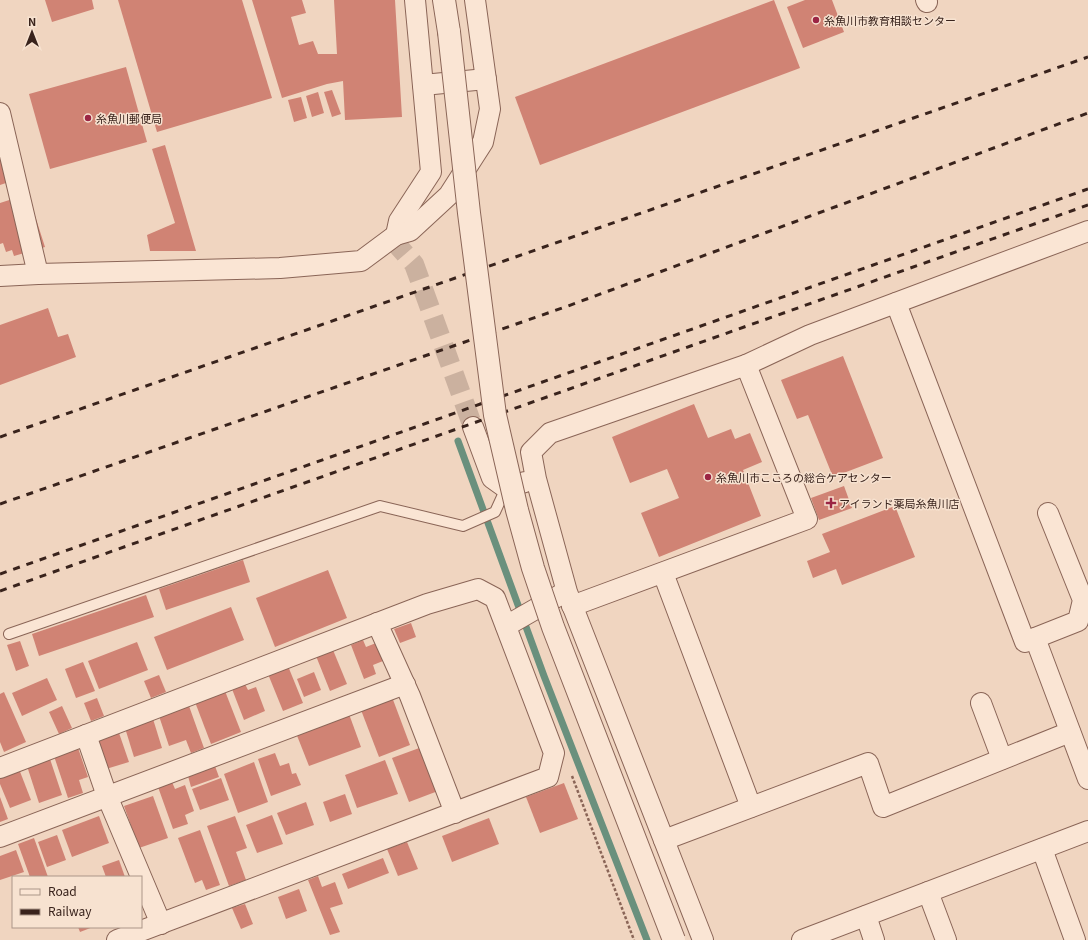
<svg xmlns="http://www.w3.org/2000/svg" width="1088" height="940" font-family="Georgia,'Noto Sans JP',serif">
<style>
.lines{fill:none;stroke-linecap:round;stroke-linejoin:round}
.stream{stroke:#6a907d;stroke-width:7}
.building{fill:#d08374}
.minor-tunnel{stroke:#cbb19f;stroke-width:20;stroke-dasharray:20 10;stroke-linecap:butt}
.service-casing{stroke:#8a6557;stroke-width:12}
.minor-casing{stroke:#8a6557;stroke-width:22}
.tertiary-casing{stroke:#8a6557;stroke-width:24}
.path{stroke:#8a6557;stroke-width:2.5;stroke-dasharray:3 2;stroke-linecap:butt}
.service{stroke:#fae5d4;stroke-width:10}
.minor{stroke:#fae5d4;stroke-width:20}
.tertiary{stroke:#fae5d4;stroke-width:22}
.rail{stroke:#39231c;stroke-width:3;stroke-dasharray:7 7;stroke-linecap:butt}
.tertiary-bridge-casing{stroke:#8a6557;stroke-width:24;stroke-linecap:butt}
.tertiary-bridge{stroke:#fae5d4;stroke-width:22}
.poi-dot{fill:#9b2544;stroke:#f7e2d0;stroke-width:1.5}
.labels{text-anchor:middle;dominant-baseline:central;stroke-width:3;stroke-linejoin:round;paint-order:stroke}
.poi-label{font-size:11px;fill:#39231c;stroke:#f7e2d0;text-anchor:start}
</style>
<rect width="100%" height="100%" fill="#f0d5c0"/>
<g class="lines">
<polyline class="stream" points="458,441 544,676 647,940"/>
</g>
<g class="building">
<polygon points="45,0 92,0 94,9 52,22"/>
<polygon points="118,0 242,0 272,98 157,132"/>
<polygon points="252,0 302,0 306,13 291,17 299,45 313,41 318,54 337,54 334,0 395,0 402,117 345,120 343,81 327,84 282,98"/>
<polygon points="774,0 800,68 540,165 515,97"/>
<polygon points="805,0 832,0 844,32 803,48 787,7"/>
<polygon points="126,67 147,142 50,169 29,94"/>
<polygon points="332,90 341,114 332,117 324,92"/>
<polygon points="318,92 324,113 312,117 306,96"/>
<polygon points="301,97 307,118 294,122 288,100"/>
<polygon points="0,127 18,179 0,185"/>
<polygon points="165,145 196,251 150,251 147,235 175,223 152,149"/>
<polygon points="28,194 45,247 14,256 12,250 6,252 3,243 0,244 0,203"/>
<polygon points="48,308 58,337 68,334 76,357 0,385 0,325"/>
<polygon points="843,356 883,458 833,477 808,415 797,419 781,380"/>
<polygon points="694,404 708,438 731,429 735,439 750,433 762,462 743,470 761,516 659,557 641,513 679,498 667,469 630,483 612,437"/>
<polygon points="844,486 852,508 819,520 811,498"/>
<polygon points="895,506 915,557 842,585 836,569 813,578 807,561 830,552 822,534"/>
<polygon points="243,560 250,582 166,610 159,589"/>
<polygon points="328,570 347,618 275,647 256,598"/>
<polygon points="146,595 154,617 39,656 32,634"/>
<polygon points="231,607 244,640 167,670 154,637"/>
<polygon points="411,623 416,637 400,643 394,629"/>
<polygon points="363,640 366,647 376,643 383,661 373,665 376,674 364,679 351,645"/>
<polygon points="20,641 29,666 16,671 7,645"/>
<polygon points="137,642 148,670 99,689 88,661"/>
<polygon points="333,650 347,684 330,691 316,656"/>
<polygon points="83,662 95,691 76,698 65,669"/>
<polygon points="288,666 303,703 283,711 268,674"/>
<polygon points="314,672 321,690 304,697 297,679"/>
<polygon points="159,675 166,692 151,698 144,681"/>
<polygon points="47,678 57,700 22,716 12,693"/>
<polygon points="245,684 248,690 256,687 265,711 244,720 232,689"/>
<polygon points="225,691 241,732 211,744 195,702"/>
<polygon points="4,692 26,742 4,752 0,742 0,694"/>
<polygon points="392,697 410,745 379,757 361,710"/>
<polygon points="97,698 104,716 91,721 84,703"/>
<polygon points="62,706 72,728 59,734 49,712"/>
<polygon points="189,706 204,748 191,753 186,740 169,746 159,716"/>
<polygon points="349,714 361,747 309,766 296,733"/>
<polygon points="153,719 162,748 134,757 125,728"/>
<polygon points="119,733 129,762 106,769 96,740"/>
<polygon points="422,747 438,791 409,802 392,758"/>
<polygon points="78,748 88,777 79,780 83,793 68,798 54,756"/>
<polygon points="275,753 280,766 289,763 292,774 296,773 301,785 271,796 258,759"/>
<polygon points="50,759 62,795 39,803 27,766"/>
<polygon points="385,760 398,794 357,808 345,775"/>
<polygon points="254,762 268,802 238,813 224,774"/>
<polygon points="215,766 219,777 191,787 188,776"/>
<polygon points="19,769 31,800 10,808 0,784 0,777"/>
<polygon points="221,778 229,800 200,810 192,789"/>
<polygon points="172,782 175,789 185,785 194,811 185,815 188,824 173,829 158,787"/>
<polygon points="564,783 578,819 540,833 526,797"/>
<polygon points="345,794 352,814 330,822 323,802"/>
<polygon points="153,796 168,838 139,848 124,806"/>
<polygon points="0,797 8,819 0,822"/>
<polygon points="306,802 314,825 286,835 277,813"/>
<polygon points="272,815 283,844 257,853 246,825"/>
<polygon points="99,816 109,843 72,857 62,830"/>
<polygon points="235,816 247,848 236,852 246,880 229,886 207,826"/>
<polygon points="489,818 499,844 452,862 442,836"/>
<polygon points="200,830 220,885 206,890 202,880 195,883 178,838"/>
<polygon points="57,835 66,860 47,867 38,842"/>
<polygon points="34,838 48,877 30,877 18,844"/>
<polygon points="407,842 418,869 398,876 387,849"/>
<polygon points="16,850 24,872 0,880 0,856"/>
<polygon points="383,858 389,873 348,889 342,874"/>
<polygon points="119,860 125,877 106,877 102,866"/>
<polygon points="318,876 322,887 335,882 343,904 330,908 340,932 330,935 308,880"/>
<polygon points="299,889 307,911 286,919 278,897"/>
<polygon points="245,904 253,924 241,929 232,908"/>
<polygon points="78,927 93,927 80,932"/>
</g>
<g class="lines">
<polyline class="minor-tunnel" points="392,239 414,264 473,427"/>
<defs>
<polyline id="service" points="9,634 380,506 463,526 495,512 506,488"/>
<g id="minor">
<polyline points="926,0 927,2"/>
<polyline points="423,85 486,79"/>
<polyline points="0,113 38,274"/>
<polyline points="396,235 399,221 431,172 415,0"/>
<polyline points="0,276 38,274 280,268 361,261 396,235 410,231 449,195 483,142 490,109 475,0"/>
<polyline points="896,303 1025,642 1078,621 1083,600 1048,513"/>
<polyline points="473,427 492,478 506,488 525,482"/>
<polyline points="663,573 751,807"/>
<polyline points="572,606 807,519 746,365"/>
<polyline points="377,623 410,696 455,813"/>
<polyline points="506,626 560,595"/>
<polyline points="1035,638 1088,779"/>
<polyline points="981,703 1002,759"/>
<polyline points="86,735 107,796 161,924"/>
<polyline points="0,768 427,604 478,589 495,598 554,753 548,777 117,940"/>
<polyline points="0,837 405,684"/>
<polyline points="664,840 868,763 883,807 1070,732"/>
<polyline points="1042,849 1075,940"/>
<polyline points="928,892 946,940"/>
<polyline points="866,916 874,940"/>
<polyline points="703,940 567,592 536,479 531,452 550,433 746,365 810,335 1088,231"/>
<polyline points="802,940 1088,831"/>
</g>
<polyline id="tertiary" points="444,0 449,32"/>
</defs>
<use href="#service" class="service-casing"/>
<use href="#minor" class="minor-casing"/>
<use href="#tertiary" class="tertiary-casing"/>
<polyline class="path" points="572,776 634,940"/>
<use href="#service" class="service"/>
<use href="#minor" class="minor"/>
<use href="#tertiary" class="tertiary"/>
<g class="rail">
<polyline points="0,437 1088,57"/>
<polyline points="0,504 568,306 1088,113"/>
<polyline points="0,574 1088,189"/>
<polyline points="0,591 1088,205"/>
</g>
<defs>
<polyline id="tertiary-bridge" points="449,32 469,213 495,415 517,510 533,568 553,627 674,940"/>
</defs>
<use href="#tertiary-bridge" class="tertiary-bridge-casing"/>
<use href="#tertiary-bridge" class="tertiary-bridge"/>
</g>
<g class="poi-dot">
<circle cx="816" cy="20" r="4"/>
<circle cx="88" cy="118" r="4"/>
<circle cx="708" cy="477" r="4"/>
<path d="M829 497h4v4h4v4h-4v4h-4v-4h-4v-4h4z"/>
</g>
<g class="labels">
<g class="poi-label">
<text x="824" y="20">糸魚川市教育相談センター</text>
<text x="96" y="118">糸魚川郵便局</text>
<text x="716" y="477">糸魚川市こころの総合ケアセンター</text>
<text x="839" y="503">アイランド薬局糸魚川店</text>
</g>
</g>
<rect x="12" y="876" width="130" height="52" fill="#f7e2d0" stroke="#ab9688"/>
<rect x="20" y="889" width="20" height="6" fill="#fae5d4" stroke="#ab9688"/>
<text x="48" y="896" font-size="12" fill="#39231c">Road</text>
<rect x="20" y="909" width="20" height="6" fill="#39231c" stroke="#ab9688"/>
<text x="48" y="916" font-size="12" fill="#39231c">Railway</text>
<g transform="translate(32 32)" stroke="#f7e2d0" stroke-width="3" paint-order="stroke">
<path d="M0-3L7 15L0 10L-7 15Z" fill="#39231c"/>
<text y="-6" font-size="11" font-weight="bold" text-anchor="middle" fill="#39231c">N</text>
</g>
</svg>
